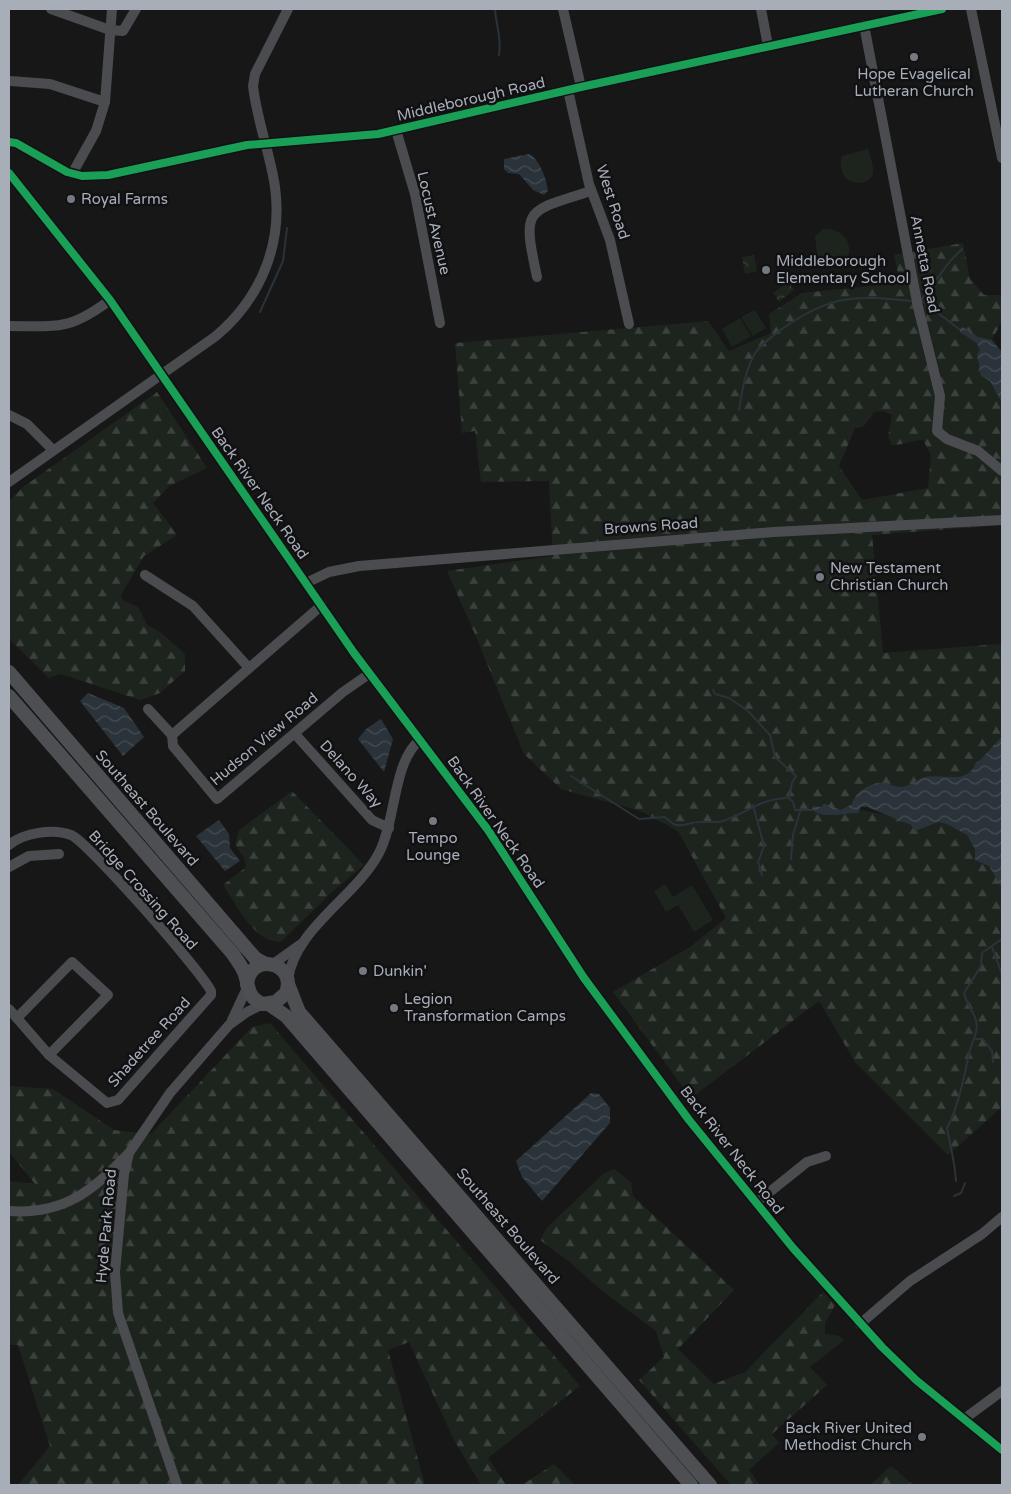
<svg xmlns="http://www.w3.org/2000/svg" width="1011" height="1494" font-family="'Varela Round',sans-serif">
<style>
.forest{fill:url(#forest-firs);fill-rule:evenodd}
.park{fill:url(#park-crowns)}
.pitch{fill:#1d241e}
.water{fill:url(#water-waves)}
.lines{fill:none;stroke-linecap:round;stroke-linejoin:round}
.stream{stroke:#2a3339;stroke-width:2}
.minor{stroke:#4b4c50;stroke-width:10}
.major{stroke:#4d4f52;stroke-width:14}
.cycleway-casing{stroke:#111113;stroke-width:11}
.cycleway{stroke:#1a9f57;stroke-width:8}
.poi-dot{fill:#757980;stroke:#111113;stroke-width:2}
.labels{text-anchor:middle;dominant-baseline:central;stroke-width:5;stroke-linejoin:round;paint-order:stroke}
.poi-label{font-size:15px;fill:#a8aeb8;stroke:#111113;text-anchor:start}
.street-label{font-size:15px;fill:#a8aeb8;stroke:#111113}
</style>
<defs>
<pattern id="forest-firs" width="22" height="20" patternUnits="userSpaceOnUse" patternTransform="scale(1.25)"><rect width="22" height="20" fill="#1d241e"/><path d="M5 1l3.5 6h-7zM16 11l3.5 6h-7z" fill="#3b413d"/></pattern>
<pattern id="park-crowns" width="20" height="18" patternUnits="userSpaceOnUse" patternTransform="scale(1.25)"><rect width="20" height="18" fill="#1d241e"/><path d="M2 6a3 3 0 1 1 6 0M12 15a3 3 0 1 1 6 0" fill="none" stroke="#3b413d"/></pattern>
<pattern id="water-waves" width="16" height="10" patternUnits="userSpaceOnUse" patternTransform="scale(1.25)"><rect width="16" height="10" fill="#2a3339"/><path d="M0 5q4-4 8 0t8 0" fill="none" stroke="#464e54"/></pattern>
</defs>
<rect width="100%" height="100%" fill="#171717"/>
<g class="forest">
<path d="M 963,243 L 970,279 L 984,295 L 1002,295 L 1002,321 L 984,355 L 1002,405 L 1002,525 L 872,535 L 883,653 L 999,644 L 1002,647 L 1002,742 L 968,778 L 849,808 L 894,816 L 949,815 L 977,841 L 1002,880 L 1002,1107 L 948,1155 L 855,1062 L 819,1001 L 691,1098 L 613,992 L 690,947 L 726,918 L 678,831 L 640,811 L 561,789 L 524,754 L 477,639 L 447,571 L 553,556 L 549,481 L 481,482 L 475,431 L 462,433 L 455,343 L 708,321 L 729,351 L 771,333 L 769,314 L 802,293 L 900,283 L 894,255 ZM 883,411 L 892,415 L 888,437 L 892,445 C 903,445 912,440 923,440 L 931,455 L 928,488 L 862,500 L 839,466 L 855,428 L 864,426 L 874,412 Z"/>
<polygon points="157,392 207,468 169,486 153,503 177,535 144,556 121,595 122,600 138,607 147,625 160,632 185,654 185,671 160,693 140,700 61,674 49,678 9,639 9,501 23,487"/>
<path d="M 292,791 L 364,865 L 332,892 L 281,942 C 253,942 237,905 223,885 L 246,867 L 245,860 L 235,844 L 239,830 Z"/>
<polygon points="270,1023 580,1386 488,1458 506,1485 481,1485 454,1440 409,1342 388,1350 425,1485 18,1485 50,1446 18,1345 9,1345 9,1181 35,1184 9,1152 9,1086 53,1089 114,1130 151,1134 252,1027"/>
<polygon points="614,1169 631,1182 633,1196 734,1290 678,1349 714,1384 745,1372 823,1292 835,1305 825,1323 825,1334 840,1336 844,1340 810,1367 827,1385 772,1434 779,1443 749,1470 760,1485 731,1485 639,1380 664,1357 656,1331 601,1290 571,1263 540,1240 546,1229 603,1174"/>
<polygon points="554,1464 575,1485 522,1485"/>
<polygon points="891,1466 913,1485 870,1485"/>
</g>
<g class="park">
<polygon points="754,255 757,271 745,274 742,257"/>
<polygon points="788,282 794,290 779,302 773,293"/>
</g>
<g class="pitch">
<path d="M 868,149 C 870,156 874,166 873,173 C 870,189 834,187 842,156 Z"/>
<path d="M 823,229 C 842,228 854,241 847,260 L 818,263 L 815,236 Z"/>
<polygon points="755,310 766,328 753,336 741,317"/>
<polygon points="740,318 751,336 732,347 722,329"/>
<polygon points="665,884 675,900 673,897 692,885 713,920 694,932 678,905 666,912 654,891"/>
</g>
<g class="water">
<path d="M 529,154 C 539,158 547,180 548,191 L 544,195 L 533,190 L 519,174 L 508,173 L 504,169 L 504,159 Z"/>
<polygon points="963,327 978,337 992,340 1002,352 1002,403 990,381 981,376 977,355 980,350 977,343 960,332 959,329"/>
<polygon points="88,693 124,708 144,737 123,756 80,701"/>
<polygon points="381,719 393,739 384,772 358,739 366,729"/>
<path d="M 1002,737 L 1002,888 L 989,866 L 975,860 L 975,849 L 967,835 L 947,824 L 938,822 L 915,831 L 911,825 L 867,807 L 861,807 L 858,813 C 844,813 823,819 812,810 L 813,806 L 821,807 L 824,804 L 841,810 L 852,804 C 855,792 872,781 885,783 C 891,784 895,787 900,787 C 910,787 917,779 925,777 C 944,773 968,786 976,762 C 982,761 994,743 1002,737 Z"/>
<polygon points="219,820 229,834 230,848 240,861 225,871 196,836"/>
<polygon points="591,1093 599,1094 610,1108 610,1123 542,1201 522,1177 516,1161"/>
</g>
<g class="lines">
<g class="stream">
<path d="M 495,9 C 496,26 502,38 499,55"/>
<polyline points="260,312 283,261 287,228"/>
<polyline points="959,329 921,300 951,260 962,249"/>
<path d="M 739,410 C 742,391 745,372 754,355 C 760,344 772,337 782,329 C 830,295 854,295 911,301"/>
<polyline points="713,690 715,694 729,698 748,711 770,735 775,757 796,776 792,783 789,798 793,802 795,810 812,810"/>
<path d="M 571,776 L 639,819 L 665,817 C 676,828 679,826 692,823 C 702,820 714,824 723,821 C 748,813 760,798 789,798"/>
<polyline points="753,805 764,846 758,862 762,875"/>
<polyline points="791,859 793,835 800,812"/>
<polyline points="992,947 1002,974"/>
<polyline points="975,1039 983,1039 992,1051 993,1062"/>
<path d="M 956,1181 C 955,1162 950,1145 947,1128 C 958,1108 964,1077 969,1054 C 971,1043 979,1033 976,1021 C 974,1011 966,1004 964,993 L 981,966 L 982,953 L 1002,939"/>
<polyline points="954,1196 961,1193 965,1183"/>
</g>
<g class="minor">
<polyline points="51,9 110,30 123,31 136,9"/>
<polyline points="563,9 581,87"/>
<polyline points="761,9 768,46"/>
<polyline points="971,9 1002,158"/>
<polyline points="864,25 918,307 940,396 937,431 947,439 978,451 1002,471"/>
<polyline points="10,81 50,84 105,102"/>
<polyline points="568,90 589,184 610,240 629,324"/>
<polyline points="396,130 415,194 440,323"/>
<polyline points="9,142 16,143 67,172 82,176 108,175 247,145 378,134 581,87 942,9"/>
<polyline points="9,173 110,300 354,653 488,830 584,978 689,1120 793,1248 882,1347 916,1380 1002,1450"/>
<polyline points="72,174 96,131 105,102 112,9"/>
<path d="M 537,277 C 522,207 525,212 591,191"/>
<path d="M 9,326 C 57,326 69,331 110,300"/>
<polyline points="9,415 27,424 52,449"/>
<path d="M 9,482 L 216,336 C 260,299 283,245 275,187 C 270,153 257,121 253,86 L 255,74 L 288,9"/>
<polyline points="145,575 193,606 249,668"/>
<polyline points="306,583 329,572 359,566 774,532 1002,520"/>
<polyline points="148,709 172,735 173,746 217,799 343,692 369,674"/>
<polyline points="295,734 372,820 389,828"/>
<polyline points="172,735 322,605"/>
<path d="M 9,845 C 23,833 53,828 71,835 C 88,842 200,970 211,991 L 211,995 L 118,1100 L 107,1103 L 49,1055 L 9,1009"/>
<polyline points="9,867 29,856 59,854"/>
<polyline points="273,964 301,944"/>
<path d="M 288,980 C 294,929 356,897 379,853 C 396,821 393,761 420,740"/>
<polyline points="17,1018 72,962 108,995 49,1055"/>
<polyline points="232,1020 247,988"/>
<polyline points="756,1203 807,1162 826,1156"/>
<path d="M 9,1211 C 63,1215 93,1191 128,1154"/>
<polyline points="860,1324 910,1281 982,1234 1002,1217"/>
<polyline points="964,1419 1002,1391"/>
<polyline points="177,1485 118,1313 115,1272 124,1174 129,1153 170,1093 229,1025 247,1012 263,1004"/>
</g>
<g class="major">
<polyline points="9,672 255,958 264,963"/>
<path d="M 9,696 L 233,954 C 237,960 241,965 244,972 C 250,987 246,997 263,1004 L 276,1002 L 286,993 C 298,962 249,951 247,985"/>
<polyline points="288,984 299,1012 710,1485"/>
<polyline points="270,1005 286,1016 691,1485"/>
</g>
<defs>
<g id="cycleway">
<polyline points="9,142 16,143 67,172 82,176 108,175 247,145 378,134 581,87 942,9"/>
<polyline points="9,173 110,300 354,653 488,830 584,978 689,1120 793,1248 882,1347 916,1380 1002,1450"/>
</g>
</defs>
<use href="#cycleway" class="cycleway-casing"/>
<use href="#cycleway" class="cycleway"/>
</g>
<g class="poi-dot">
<circle cx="914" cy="57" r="5"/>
<circle cx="71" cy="199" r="5"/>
<circle cx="766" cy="270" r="5"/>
<circle cx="820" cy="577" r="5"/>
<circle cx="433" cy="821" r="5"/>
<circle cx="363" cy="971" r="5"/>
<circle cx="394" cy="1008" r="5"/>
<circle cx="922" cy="1437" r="5"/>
</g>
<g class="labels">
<g class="poi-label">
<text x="914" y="74" text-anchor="middle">Hope Evagelical<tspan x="914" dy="17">Lutheran Church</tspan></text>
<text x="81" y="199">Royal Farms</text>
<text x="776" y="261">Middleborough<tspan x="776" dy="17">Elementary School</tspan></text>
<text x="830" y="568">New Testament<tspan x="830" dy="17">Christian Church</tspan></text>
<text x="433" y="838" text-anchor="middle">Tempo<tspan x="433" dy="17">Lounge</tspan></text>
<text x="373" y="971">Dunkin'</text>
<text x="404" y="999">Legion<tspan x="404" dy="17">Transformation Camps</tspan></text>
<text x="912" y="1428" text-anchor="end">Back River United<tspan x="912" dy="17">Methodist Church</tspan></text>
</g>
<g class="street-label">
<text transform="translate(471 99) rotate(-13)">Middleborough Road</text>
<text transform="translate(613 202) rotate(72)">West Road</text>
<text transform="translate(434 223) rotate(77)">Locust Avenue</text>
<text transform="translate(925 264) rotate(79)">Annetta Road</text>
<text transform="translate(260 493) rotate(55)">Back River Neck Road</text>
<text transform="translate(651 526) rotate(-4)">Browns Road</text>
<text transform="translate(264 739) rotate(-40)">Hudson View Road</text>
<text transform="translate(351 774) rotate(48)">Delano Way</text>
<text transform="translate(147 808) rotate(49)">Southeast Boulevard</text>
<text transform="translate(496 822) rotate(55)">Back River Neck Road</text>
<text transform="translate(143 890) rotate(48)">Bridge Crossing Road</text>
<text transform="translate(149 1042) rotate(-48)">Shadetree Road</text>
<text transform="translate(732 1150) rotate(52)">Back River Neck Road</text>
<text transform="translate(106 1226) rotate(-85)">Hyde Park Road</text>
<text transform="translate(508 1226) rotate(49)">Southeast Boulevard</text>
</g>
</g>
<rect width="1011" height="1494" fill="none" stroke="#a8aeb8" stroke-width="20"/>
</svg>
